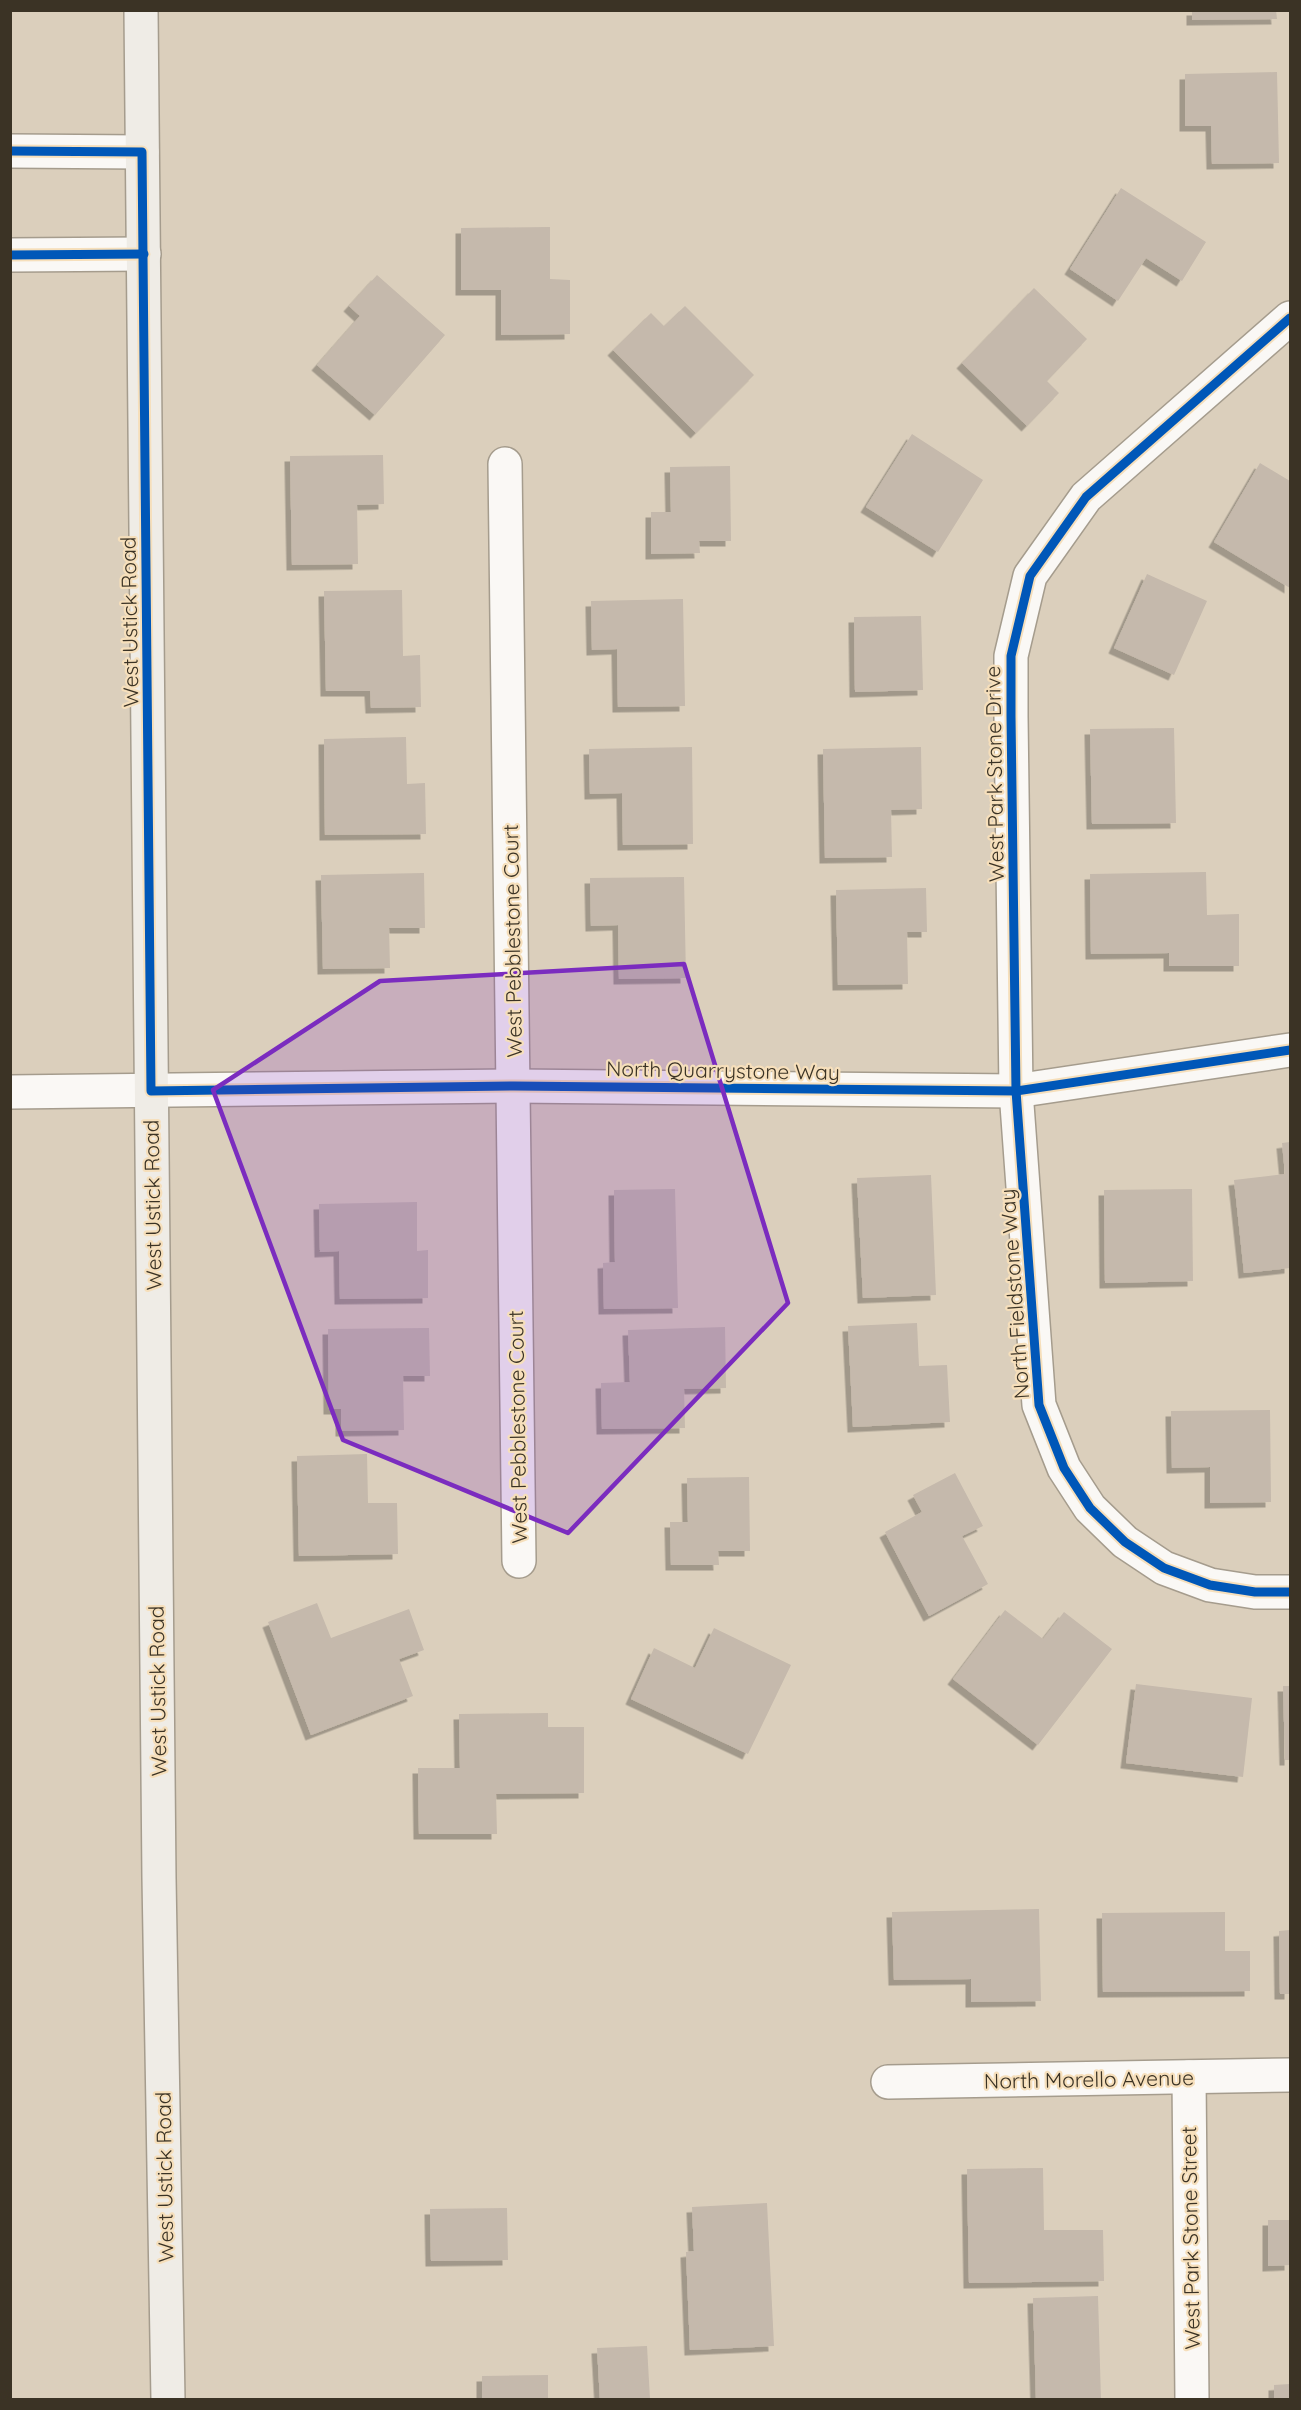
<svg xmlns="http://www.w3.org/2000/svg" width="1301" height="2410" font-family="Quicksand,sans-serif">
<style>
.building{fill:#c5b9ac;filter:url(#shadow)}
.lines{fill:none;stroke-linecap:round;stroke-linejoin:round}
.minor-casing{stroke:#a59c8d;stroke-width:36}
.tertiary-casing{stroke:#a59c8d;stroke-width:36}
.secondary-casing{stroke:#a59c8d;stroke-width:36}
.minor{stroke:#faf8f5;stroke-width:33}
.tertiary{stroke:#faf8f5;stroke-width:33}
.secondary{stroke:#efece6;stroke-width:33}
.cycleway-casing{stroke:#f6dfbb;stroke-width:13}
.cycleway{stroke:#0057b8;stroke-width:9}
.marked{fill:#7b2cbf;fill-opacity:0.2;stroke:#7b2cbf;stroke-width:4.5;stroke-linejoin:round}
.labels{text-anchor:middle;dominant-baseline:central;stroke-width:4.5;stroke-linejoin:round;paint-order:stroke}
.street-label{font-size:21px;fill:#3b3325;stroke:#f6dfbb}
</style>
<defs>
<filter id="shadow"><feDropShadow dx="-5.5" dy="5.5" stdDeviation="0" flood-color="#0004"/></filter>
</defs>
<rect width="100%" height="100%" fill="#dbcfbc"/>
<g class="building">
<polygon points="1192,10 1276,10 1277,19 1192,20"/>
<polygon points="1277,72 1279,163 1212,164 1211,126 1185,126 1185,74"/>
<polygon points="1121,188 1206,242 1182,281 1146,258 1118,301 1070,269"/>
<polygon points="550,227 550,279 570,280 570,334 501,335 501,290 461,290 461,228"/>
<polygon points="377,275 445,335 375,415 317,365 360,316 349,306"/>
<polygon points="1034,288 1087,339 1047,381 1059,393 1027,426 962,363"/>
<polygon points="685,306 754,375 696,433 613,350 651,313 664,326"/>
<polygon points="912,434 983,480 938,552 866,507"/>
<polygon points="383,455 384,504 357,505 358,564 292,565 290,456"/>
<polygon points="1260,463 1290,481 1290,588 1214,542"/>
<polygon points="730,466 731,541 699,541 700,553 651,554 651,512 671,512 670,467"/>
<polygon points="1147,574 1207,601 1174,675 1114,648"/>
<polygon points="402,590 403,656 420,655 421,707 371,708 370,691 326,691 324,591"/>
<polygon points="683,599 685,706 618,707 617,649 592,650 591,601"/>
<polygon points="921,616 923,690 855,692 854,617"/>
<polygon points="1174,728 1176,823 1092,824 1090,729"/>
<polygon points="406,737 407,784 425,783 426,834 325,835 324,739"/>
<polygon points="692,747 693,844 623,845 622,793 590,794 589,749"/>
<polygon points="921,747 922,809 891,810 892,857 825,858 823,749"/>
<polygon points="1206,872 1207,915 1239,914 1239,966 1169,966 1169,953 1091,954 1090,874"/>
<polygon points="424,873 425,928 389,928 390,968 323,969 321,875"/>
<polygon points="684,877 686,978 619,979 618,925 591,926 590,878"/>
<polygon points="926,888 927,932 907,932 908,984 838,985 836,890"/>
<polygon points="1290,1142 1290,1268 1244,1273 1234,1180 1285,1174 1282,1143"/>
<polygon points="931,1175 936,1295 863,1298 857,1178"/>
<polygon points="675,1189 678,1308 604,1309 603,1263 615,1262 614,1190"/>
<polygon points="1192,1189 1193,1281 1105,1283 1104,1190"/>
<polygon points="417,1202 417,1251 428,1250 428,1298 340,1299 339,1251 320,1252 319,1204"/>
<polygon points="917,1323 919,1366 947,1365 950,1422 853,1427 848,1326"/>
<polygon points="725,1327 726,1388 684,1389 685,1428 602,1429 601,1383 630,1382 628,1330"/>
<polygon points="429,1328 430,1376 403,1376 404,1430 341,1431 341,1409 329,1409 328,1329"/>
<polygon points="1270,1410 1271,1502 1210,1503 1210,1467 1172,1468 1171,1411"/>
<polygon points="367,1454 368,1503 397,1503 398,1554 299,1556 297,1456"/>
<polygon points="955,1473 983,1526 962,1536 988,1584 929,1616 885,1532 922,1512 913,1495"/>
<polygon points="749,1477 750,1551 718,1551 719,1565 671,1565 670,1522 688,1522 687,1478"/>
<polygon points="317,1603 331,1638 409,1609 424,1650 399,1659 413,1696 311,1735 268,1622"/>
<polygon points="1005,1610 1043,1639 1064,1612 1112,1649 1038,1745 953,1679"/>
<polygon points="714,1628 791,1665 748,1754 631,1699 654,1648 695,1668"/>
<polygon points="1136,1684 1252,1698 1243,1777 1126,1763"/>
<polygon points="1283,1686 1290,1686 1290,1760 1285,1760"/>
<polygon points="548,1713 548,1727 584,1727 584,1793 496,1794 497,1834 419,1834 418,1768 460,1768 459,1714"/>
<polygon points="1039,1909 1041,2001 971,2002 971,1979 894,1980 892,1912"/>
<polygon points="1225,1912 1225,1951 1250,1951 1250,1991 1103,1992 1102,1913"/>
<polygon points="1290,1930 1290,1994 1280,1994 1279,1931"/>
<polygon points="1043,2168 1044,2230 1103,2230 1104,2281 969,2283 967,2169"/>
<polygon points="767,2203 774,2346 690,2350 686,2252 694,2251 692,2207"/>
<polygon points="507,2208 508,2260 431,2261 430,2209"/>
<polygon points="1268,2220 1290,2220 1290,2265 1268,2266"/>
<polygon points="1098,2296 1101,2400 1036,2400 1033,2298"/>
<polygon points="647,2346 650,2399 600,2400 597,2348"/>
<polygon points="548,2375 548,2400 482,2400 482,2376"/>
<polygon points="1290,2384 1290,2400 1274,2400 1274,2385"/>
</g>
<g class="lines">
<defs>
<g id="minor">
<polyline points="1290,318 1086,497 1030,576 1011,656 1011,716 1016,1091 1039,1405 1064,1468 1090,1508 1125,1542 1164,1568 1210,1585 1255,1592 1290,1592"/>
<polyline points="505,464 519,1561"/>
<polyline points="10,1092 514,1086 1016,1091 1290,1050"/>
<polyline points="1189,2077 1192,2400"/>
<polyline points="888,2082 1290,2075"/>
</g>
<g id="tertiary">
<polyline points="10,151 142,152"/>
<polyline points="10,255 144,254"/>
</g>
<polyline id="secondary" points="141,10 159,1878 168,2400"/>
</defs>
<use href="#minor" class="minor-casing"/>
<use href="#tertiary" class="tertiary-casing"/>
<use href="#secondary" class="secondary-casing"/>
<use href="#minor" class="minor"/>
<use href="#tertiary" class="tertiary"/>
<use href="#secondary" class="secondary"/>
<defs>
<g id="cycleway">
<polyline points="10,151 142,152 151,1091 514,1086 1016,1091 1290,1050"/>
<polyline points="10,255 144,254"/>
<polyline points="1290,318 1086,497 1030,576 1011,656 1011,716 1016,1091 1039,1405 1064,1468 1090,1508 1125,1542 1164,1568 1210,1585 1255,1592 1290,1592"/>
</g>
</defs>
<use href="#cycleway" class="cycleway-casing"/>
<use href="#cycleway" class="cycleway"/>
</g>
<path class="marked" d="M 684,964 L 788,1303 L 568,1533 L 343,1440 L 213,1090 L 380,981 Z"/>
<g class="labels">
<g class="street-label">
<text transform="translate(129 622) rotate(-91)">West Ustick Road</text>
<text transform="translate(994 774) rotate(-91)">West Park Stone Drive</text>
<text transform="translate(512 941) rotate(-91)">West Pebblestone Court</text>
<text transform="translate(723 1070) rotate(1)">North Quarrystone Way</text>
<text transform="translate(152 1205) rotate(-91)">West Ustick Road</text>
<text transform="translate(1014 1294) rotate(-94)">North Fieldstone Way</text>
<text transform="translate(517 1427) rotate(-91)">West Pebblestone Court</text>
<text transform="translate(157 1691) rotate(-91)">West Ustick Road</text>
<text transform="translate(1089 2079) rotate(-1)">North Morello Avenue</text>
<text transform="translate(164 2177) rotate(-91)">West Ustick Road</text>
<text transform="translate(1190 2238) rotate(-91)">West Park Stone Street</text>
</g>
</g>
<rect width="1301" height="2410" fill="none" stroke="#3b3325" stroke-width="24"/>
</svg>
